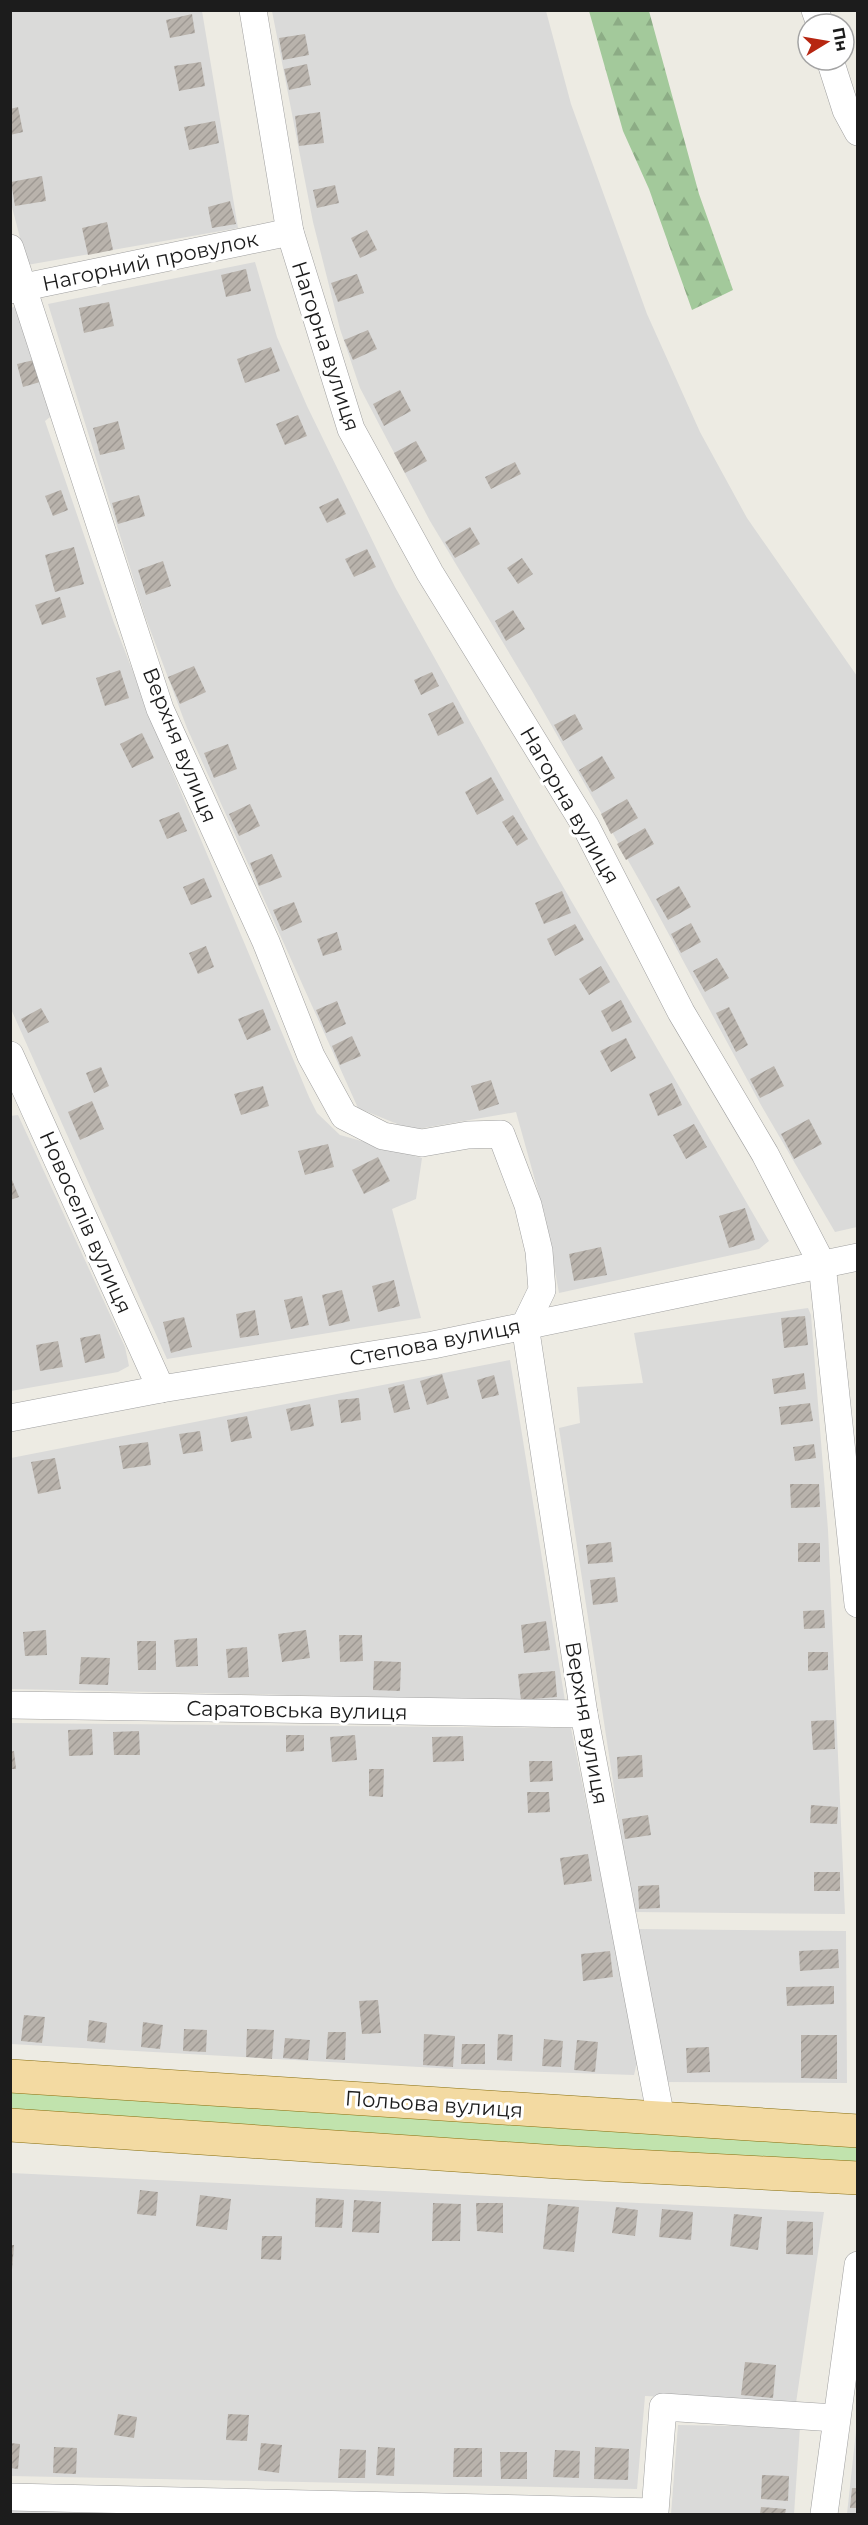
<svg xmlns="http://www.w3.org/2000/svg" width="868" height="2525" font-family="Montserrat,sans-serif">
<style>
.residential{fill:#dadad9}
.grass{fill:#c1e3ad}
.forest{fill:url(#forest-firs)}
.building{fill:url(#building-hatch)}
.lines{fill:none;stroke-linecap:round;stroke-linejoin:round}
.minor-casing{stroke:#a0a0a0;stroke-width:28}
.major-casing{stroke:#886e0d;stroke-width:34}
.minor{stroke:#fff;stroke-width:27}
.major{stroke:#f3daa2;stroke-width:33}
.labels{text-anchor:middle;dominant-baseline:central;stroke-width:6;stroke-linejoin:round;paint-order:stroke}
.street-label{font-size:21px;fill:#1c1c1c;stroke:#fff}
</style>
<defs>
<pattern id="forest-firs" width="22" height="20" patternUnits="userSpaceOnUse" patternTransform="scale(1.5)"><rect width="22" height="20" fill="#a3c99b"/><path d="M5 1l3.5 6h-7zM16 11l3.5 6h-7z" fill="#8cac85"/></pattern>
<pattern id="building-hatch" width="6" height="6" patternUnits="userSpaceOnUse" patternTransform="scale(1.5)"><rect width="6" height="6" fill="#b9b3ac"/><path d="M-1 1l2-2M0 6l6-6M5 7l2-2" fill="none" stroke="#9e9993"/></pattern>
</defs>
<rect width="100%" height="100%" fill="#edebe3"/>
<g class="residential">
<polygon points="10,11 202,11 238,228 27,265 11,203"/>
<polygon points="272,11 546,11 571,104 647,314 700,432 747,518 857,676 857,1227 835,1232 761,1105 646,892 532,691 430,521 360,388 340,329 313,222"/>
<polygon points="255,262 277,337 307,406 395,587 540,847 769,1241 759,1249 559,1293 545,1216 516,1112 412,1130 358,1108 187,728 145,616 48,304"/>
<polygon points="22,305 55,413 45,421 114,623 167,759 309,1097 317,1113 340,1135 422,1158 416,1199 392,1209 421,1318 167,1359 11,1009 10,308"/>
<polygon points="18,1115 125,1347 129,1366 118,1372 11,1391 10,1116"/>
<polygon points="808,1308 811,1315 828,1530 845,1914 633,1912 559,1428 580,1423 577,1387 643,1383 634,1333"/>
<polygon points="510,1360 565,1701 11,1689 11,1458"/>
<polygon points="10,1723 571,1728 638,2059 634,2075 455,2069 11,2044"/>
<polygon points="636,1929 846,1931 847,2083 664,2082"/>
<polygon points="11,2173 824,2212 796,2403 645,2396 637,2489 11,2476"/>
<polygon points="857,2422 857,2514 847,2514"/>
<polygon points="678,2425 800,2427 794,2514 671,2514"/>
<polygon points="10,2510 219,2514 11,2514"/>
</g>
<polygon class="grass" points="10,2085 857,2147 856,2163 11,2114"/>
<polygon class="forest" points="589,11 649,11 699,194 733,290 692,310 649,189 623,131"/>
<g class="building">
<polygon points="192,14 195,33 170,38 166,20"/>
<polygon points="305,34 309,55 283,60 279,38"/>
<polygon points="201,62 205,86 179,91 174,66"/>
<polygon points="307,64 311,85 289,90 284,69"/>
<polygon points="18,107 23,132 10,135 10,109"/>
<polygon points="320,112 324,143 299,146 295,116"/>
<polygon points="215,121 219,143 189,150 184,127"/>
<polygon points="42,176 46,201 15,206 11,182"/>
<polygon points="335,185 339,203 317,208 313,190"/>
<polygon points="230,201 236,224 212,228 208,207"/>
<polygon points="107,222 113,250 88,255 82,228"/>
<polygon points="367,230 377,250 360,258 351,238"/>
<polygon points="246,269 251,291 226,297 221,275"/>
<polygon points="357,274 364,293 338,302 331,283"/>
<polygon points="109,302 114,326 84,333 79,308"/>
<polygon points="368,330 377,349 353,360 344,340"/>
<polygon points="271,347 280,371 245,383 237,359"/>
<polygon points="34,360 40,382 23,387 17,364"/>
<polygon points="400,390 411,411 384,426 373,404"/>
<polygon points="298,415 307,436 285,445 276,424"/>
<polygon points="118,421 125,449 100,455 93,428"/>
<polygon points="416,441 427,461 405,473 394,453"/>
<polygon points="515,462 521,474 491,489 485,477"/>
<polygon points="61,490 68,510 53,516 45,496"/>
<polygon points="139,495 145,516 118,524 112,503"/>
<polygon points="338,498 346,514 327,523 319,507"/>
<polygon points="470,527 480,544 455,558 445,542"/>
<polygon points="74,547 84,584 55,592 45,555"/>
<polygon points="367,549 376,567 354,577 345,559"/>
<polygon points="522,558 533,574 518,584 507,568"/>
<polygon points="163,561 171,586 146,595 138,570"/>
<polygon points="60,597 66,617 42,625 35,605"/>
<polygon points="513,610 525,629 506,641 495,621"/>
<polygon points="194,666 206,692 180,704 168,677"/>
<polygon points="120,670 129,698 105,706 96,678"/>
<polygon points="432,672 439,686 421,695 414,680"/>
<polygon points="453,702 464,723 438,736 428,714"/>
<polygon points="575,714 583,729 563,741 554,725"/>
<polygon points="142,733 154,758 132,768 120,744"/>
<polygon points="228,744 237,769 214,778 204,753"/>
<polygon points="602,756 615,778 592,792 579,770"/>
<polygon points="491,777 504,800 477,815 465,792"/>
<polygon points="627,799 638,818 611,834 601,814"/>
<polygon points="250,804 260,826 239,836 229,814"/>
<polygon points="179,812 187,831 167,839 159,820"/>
<polygon points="513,815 528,839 517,846 502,822"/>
<polygon points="645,828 654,844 626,860 617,844"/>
<polygon points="272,854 282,877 259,886 250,863"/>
<polygon points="204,878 212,897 191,905 183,887"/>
<polygon points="679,886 691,907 668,920 656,899"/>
<polygon points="562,891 571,913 544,924 535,903"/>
<polygon points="294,902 302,922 282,931 273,910"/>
<polygon points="691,923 701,942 681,953 671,934"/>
<polygon points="575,924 584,940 555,956 547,939"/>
<polygon points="337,932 342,950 323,956 317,939"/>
<polygon points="206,946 214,967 198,974 189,953"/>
<polygon points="717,958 729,978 705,992 693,971"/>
<polygon points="601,966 610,982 589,995 579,979"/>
<polygon points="621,1000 632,1022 612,1032 601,1011"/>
<polygon points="337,1001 346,1024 326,1033 316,1010"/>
<polygon points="729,1007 748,1045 736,1052 716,1013"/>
<polygon points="41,1008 49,1022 28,1033 21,1019"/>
<polygon points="263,1009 271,1030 247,1040 238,1019"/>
<polygon points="352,1036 361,1056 340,1065 332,1046"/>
<polygon points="626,1038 636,1058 611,1072 600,1051"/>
<polygon points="774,1066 784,1086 760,1098 750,1079"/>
<polygon points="101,1067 109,1086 94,1093 86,1073"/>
<polygon points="491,1080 499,1104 479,1111 471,1086"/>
<polygon points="672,1083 682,1105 658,1116 649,1094"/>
<polygon points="263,1086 269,1106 241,1115 234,1094"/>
<polygon points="92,1101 104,1129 80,1140 68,1112"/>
<polygon points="809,1119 822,1144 794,1159 781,1134"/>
<polygon points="694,1124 707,1147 686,1159 673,1135"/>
<polygon points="328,1144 334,1167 305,1175 298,1151"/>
<polygon points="378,1157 390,1181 364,1194 352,1170"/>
<polygon points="10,1175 19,1197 10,1200"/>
<polygon points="745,1208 755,1240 729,1248 719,1216"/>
<polygon points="601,1247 607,1275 574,1281 569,1254"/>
<polygon points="394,1280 400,1306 378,1312 372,1286"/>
<polygon points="342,1290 350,1321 329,1326 322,1295"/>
<polygon points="302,1296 309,1325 291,1329 284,1300"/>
<polygon points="255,1310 259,1335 240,1338 236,1314"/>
<polygon points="805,1316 808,1345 784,1348 781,1318"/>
<polygon points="184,1317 192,1347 171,1353 163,1322"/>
<polygon points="100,1334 105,1358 85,1363 80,1338"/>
<polygon points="58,1341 63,1367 40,1371 36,1345"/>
<polygon points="804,1373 806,1389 774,1394 772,1379"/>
<polygon points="442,1374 449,1398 427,1405 420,1381"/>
<polygon points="494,1375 499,1395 482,1399 477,1380"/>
<polygon points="404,1384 410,1409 394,1413 388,1388"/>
<polygon points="359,1398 361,1420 341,1423 338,1400"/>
<polygon points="810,1403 813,1421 781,1425 779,1407"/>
<polygon points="310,1404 314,1426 291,1431 286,1409"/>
<polygon points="247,1416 252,1438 231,1442 227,1420"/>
<polygon points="200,1431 203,1451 183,1454 179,1434"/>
<polygon points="148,1442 151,1465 123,1469 119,1446"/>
<polygon points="814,1444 816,1458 795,1461 793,1447"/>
<polygon points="55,1458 61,1489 38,1494 31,1462"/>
<polygon points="790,1484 819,1484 820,1507 791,1508"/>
<polygon points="611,1542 613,1562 588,1564 586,1545"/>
<rect x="798" y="1543" width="22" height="19"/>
<polygon points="615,1577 618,1602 593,1605 590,1580"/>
<polygon points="824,1610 825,1628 804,1629 803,1611"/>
<polygon points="546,1621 550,1650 524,1653 521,1625"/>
<polygon points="46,1630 47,1655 25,1656 23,1632"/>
<polygon points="306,1630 310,1658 282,1662 278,1634"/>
<polygon points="339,1635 362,1635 363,1661 340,1662"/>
<polygon points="197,1638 198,1666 176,1667 174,1640"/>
<polygon points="137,1641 156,1641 156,1670 138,1670"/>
<polygon points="247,1647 249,1677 228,1678 226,1649"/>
<polygon points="808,1652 828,1652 828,1670 808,1671"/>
<polygon points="81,1657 110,1658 108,1685 79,1684"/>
<polygon points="374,1661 401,1662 400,1691 373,1690"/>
<polygon points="555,1671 557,1697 521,1700 518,1674"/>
<polygon points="834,1720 835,1749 813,1750 811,1721"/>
<polygon points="92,1729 93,1755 69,1756 68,1730"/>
<polygon points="139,1731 140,1755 114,1755 113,1732"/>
<polygon points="286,1735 304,1735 304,1751 286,1752"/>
<polygon points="355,1735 357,1760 332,1762 330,1737"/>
<polygon points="463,1736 464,1761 433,1762 432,1737"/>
<polygon points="14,1751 16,1769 10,1769 10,1752"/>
<polygon points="642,1755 643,1777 618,1779 617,1757"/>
<polygon points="529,1761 552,1761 553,1781 530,1782"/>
<polygon points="369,1769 384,1769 383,1797 369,1796"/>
<polygon points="527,1792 549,1792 550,1812 528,1813"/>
<polygon points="811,1805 838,1807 837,1824 810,1823"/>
<polygon points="648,1815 651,1835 625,1839 622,1819"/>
<polygon points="588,1854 592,1881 564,1885 560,1858"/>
<rect x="814" y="1872" width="26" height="19"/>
<polygon points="659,1885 660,1908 639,1909 638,1886"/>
<polygon points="838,1949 839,1968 800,1971 799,1951"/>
<polygon points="610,1951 613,1977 583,1981 581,1954"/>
<polygon points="834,1986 834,2004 787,2006 786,1987"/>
<polygon points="378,2000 381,2033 362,2034 359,2001"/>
<polygon points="24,2015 45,2017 42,2043 21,2041"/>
<polygon points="89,2020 107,2023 105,2043 87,2041"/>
<polygon points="143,2022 163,2025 160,2049 141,2047"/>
<polygon points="184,2029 207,2030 206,2052 183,2051"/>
<polygon points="247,2029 274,2030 272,2059 246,2057"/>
<polygon points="328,2032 346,2032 345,2060 326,2059"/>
<polygon points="424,2034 455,2036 453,2067 423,2065"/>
<polygon points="498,2034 513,2035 512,2061 497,2060"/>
<polygon points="801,2035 837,2035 837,2079 801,2078"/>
<polygon points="285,2038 310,2040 308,2060 283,2058"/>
<polygon points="544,2039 563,2041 561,2067 542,2066"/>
<polygon points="577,2040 598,2042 595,2072 574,2070"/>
<polygon points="462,2044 485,2044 485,2064 461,2064"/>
<polygon points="709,2047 710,2072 687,2073 686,2048"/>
<polygon points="140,2190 158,2192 156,2216 137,2214"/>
<polygon points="200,2195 231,2199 227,2230 196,2226"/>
<polygon points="316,2198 344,2200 342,2228 315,2227"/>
<polygon points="354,2200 381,2202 379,2233 352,2232"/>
<polygon points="433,2203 461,2204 460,2241 432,2241"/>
<polygon points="476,2203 503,2203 503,2233 477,2231"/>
<polygon points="548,2204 579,2207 574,2252 543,2249"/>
<polygon points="616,2207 638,2210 635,2236 612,2233"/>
<polygon points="662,2209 693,2212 691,2240 659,2237"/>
<polygon points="734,2214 762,2217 758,2250 730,2246"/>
<polygon points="787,2221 813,2222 813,2255 786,2254"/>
<polygon points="262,2236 282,2236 281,2260 261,2259"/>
<polygon points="10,2245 14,2245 12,2270 10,2270"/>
<polygon points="745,2362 776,2365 773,2398 741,2395"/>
<polygon points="118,2414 137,2417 134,2438 114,2435"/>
<polygon points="228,2414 249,2415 247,2441 226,2440"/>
<polygon points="10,2443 20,2444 18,2469 10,2468"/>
<polygon points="261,2443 282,2445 279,2473 258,2470"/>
<polygon points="54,2447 77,2448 76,2474 53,2473"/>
<polygon points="378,2447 395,2448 394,2476 376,2475"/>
<polygon points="595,2447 629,2449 628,2480 594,2479"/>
<polygon points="454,2448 482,2448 482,2477 453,2477"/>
<polygon points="340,2449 366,2450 365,2478 338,2478"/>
<polygon points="555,2450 580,2451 579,2478 553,2477"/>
<polygon points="500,2452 527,2452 527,2479 501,2479"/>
<polygon points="762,2475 789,2476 788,2501 761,2499"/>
<polygon points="852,2488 858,2488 858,2508 850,2508"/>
<polygon points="761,2507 786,2509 785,2514 760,2514"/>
</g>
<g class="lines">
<defs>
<g id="minor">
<polyline points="253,10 290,232 351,429 430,573 585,825 681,1012 765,1154 822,1264 858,1604"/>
<polyline points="815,10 820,24"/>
<polyline points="830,60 846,110 858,132"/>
<polyline points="10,248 160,709 266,942 311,1056 344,1116 383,1136 422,1143 468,1135 501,1134 528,1205 539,1251 542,1290 525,1325 584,1714 661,2118"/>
<polyline points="10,290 290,232"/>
<polyline points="10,1055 161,1389"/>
<polyline points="10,1418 161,1389 433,1345 858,1257"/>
<polyline points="10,1705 584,1714"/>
<polyline points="10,2497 655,2512 663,2407 835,2418"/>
<polyline points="824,2514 858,2265"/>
</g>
<g id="major">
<polyline points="10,2076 858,2131"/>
<polyline points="10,2125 558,2162 858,2178"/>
</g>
</defs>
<use href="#minor" class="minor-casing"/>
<use href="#major" class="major-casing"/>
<use href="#minor" class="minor"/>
<use href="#major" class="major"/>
</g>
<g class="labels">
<g class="street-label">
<text transform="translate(150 261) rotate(-12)">Нагорний провулок</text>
<text transform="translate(326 346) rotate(72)">Нагорна вулиця</text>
<text transform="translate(180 745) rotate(68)">Верхня вулиця</text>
<text transform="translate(570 805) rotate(60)">Нагорна вулиця</text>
<text transform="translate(86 1222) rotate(66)">Новоселів вулиця</text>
<text transform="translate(435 1342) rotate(-11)">Степова вулиця</text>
<text transform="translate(297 1710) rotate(1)">Саратовська вулиця</text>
<text transform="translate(587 1723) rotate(80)">Верхня вулиця</text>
<text transform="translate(434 2104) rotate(4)">Польова вулиця</text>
</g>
</g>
<rect width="868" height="2525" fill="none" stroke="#1c1c1c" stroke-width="24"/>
<g transform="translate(826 42) rotate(79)"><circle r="28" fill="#ffffff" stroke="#a4a4a4" stroke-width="1.5"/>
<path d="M0-4.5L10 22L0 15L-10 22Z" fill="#b72611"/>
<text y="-9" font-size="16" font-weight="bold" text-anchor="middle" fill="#1c1c1c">Пн</text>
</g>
</svg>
